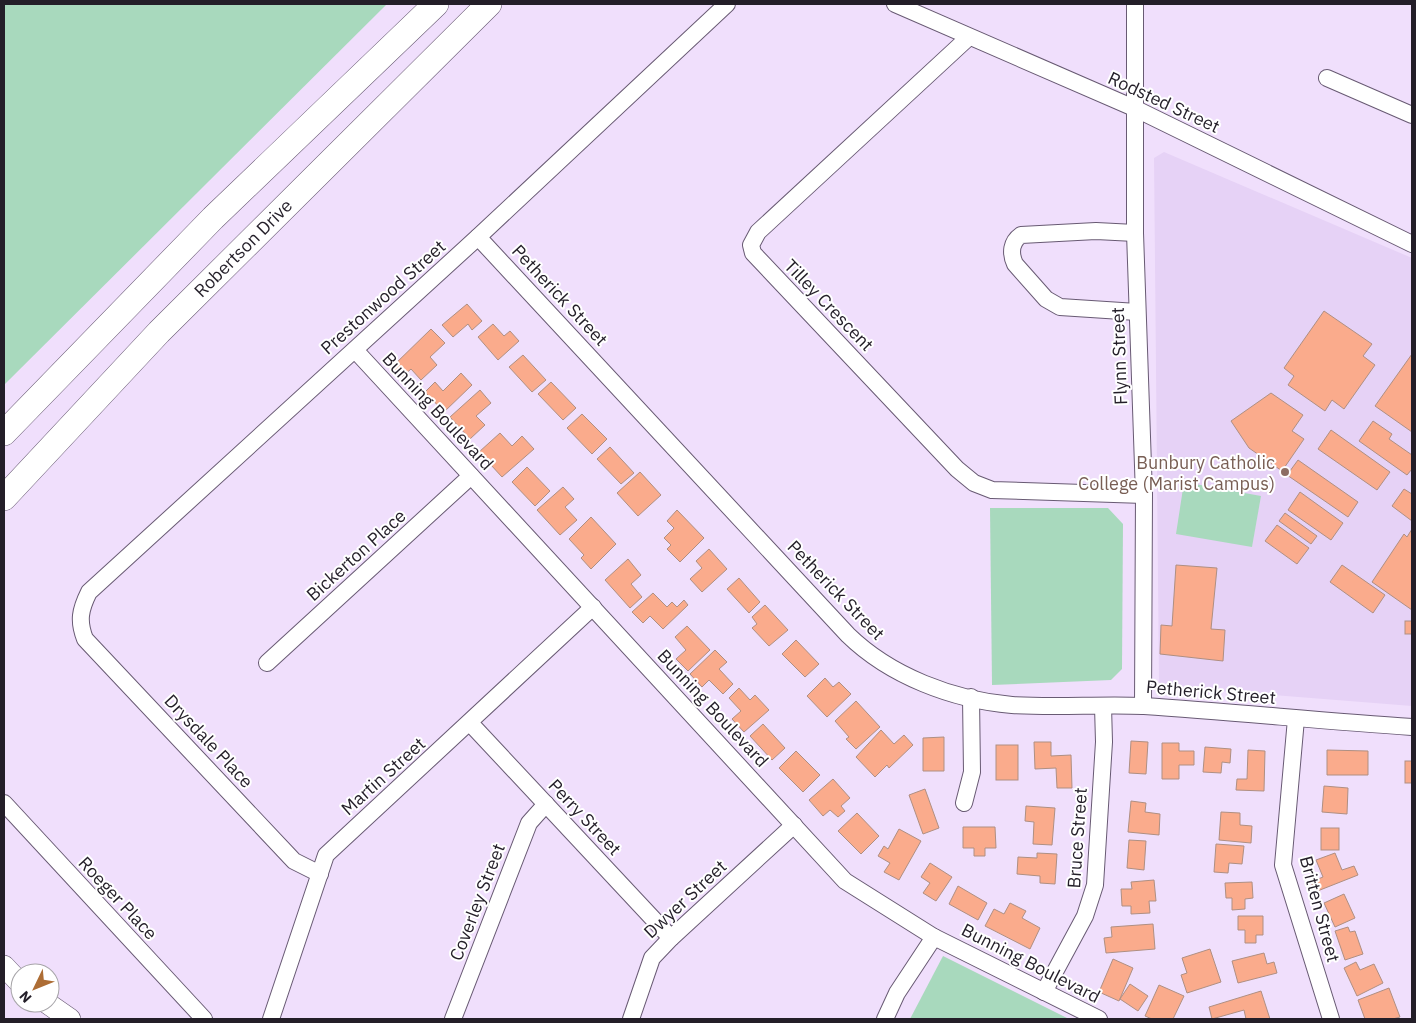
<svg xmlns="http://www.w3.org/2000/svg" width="1416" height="1023" font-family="'IBM Plex Sans',sans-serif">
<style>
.built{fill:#e6d2f6}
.green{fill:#a8d9bd}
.building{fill:#faab8c;stroke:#af8f82}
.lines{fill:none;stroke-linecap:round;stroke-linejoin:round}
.minor-casing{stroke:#685a73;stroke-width:18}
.major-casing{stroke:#685a73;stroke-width:22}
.highway-casing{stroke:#685a73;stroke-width:26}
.minor{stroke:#fff;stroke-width:16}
.major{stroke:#fff;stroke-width:21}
.highway{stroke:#fff;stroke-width:25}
.education-dot{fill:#8d6e63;stroke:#fff;stroke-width:2}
.labels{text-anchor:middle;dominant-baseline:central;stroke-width:4;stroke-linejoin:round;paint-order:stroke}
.street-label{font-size:18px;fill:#231e28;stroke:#fff}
.education-label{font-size:18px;fill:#785e54;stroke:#fff;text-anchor:end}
</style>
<rect width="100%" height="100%" fill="#f0dffc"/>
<polygon class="built" points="1164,152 1412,258 1412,706 1159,686 1154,158"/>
<g class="green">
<polygon points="4,4 387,4 4,385"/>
<polygon points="1184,482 1261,496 1252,547 1176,534"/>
<polygon points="990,508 1108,508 1123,524 1122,669 1111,680 992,685"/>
<polygon points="943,956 1069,1019 910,1019"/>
</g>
<g class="building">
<polygon points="467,304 482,321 472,330 468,324 453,337 442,325"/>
<polygon points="1324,311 1372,344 1363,356 1375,365 1344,409 1332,400 1325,411 1288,385 1294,376 1284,368"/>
<polygon points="493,324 504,336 510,331 519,341 498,360 478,337"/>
<polygon points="431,329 445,343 430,357 437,365 421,380 411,369 402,377 392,367"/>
<polygon points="1412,354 1412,432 1375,406"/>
<polygon points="523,355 546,380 532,392 509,367"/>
<polygon points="461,373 472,385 444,412 425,392 435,382 443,391"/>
<polygon points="551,382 576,408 563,420 538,394"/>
<polygon points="480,390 491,403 476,416 485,425 470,439 450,417"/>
<polygon points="1271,393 1303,415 1292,431 1304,439 1282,471 1249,448 1231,421"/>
<polygon points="582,414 607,439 592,454 567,428"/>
<polygon points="1373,421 1392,434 1389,439 1412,455 1412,469 1407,475 1359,441"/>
<polygon points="1331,430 1390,472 1377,490 1318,449"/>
<polygon points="500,433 512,446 522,436 534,449 502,477 479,452"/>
<polygon points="610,447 634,473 621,484 597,459"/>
<polygon points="1298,460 1358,502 1348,517 1287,475"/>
<polygon points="527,467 550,491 535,506 512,482"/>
<polygon points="640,472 661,495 638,516 617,493"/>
<polygon points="563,487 574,499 565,507 577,520 560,535 537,510"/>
<polygon points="1404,489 1412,494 1412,521 1392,506"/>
<polygon points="1300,492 1343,523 1331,540 1288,510"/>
<polygon points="677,510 704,538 680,562 667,549 671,545 664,538 674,528 667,521"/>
<polygon points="1285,513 1317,536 1311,544 1279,521"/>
<polygon points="591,517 616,544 591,569 581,558 584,555 569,539"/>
<polygon points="1277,525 1309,548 1297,564 1265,541"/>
<polygon points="1412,529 1412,610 1372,582 1404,534 1407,537"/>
<polygon points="709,549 727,569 702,592 690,579 702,568 696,561"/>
<polygon points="628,559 641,575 631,584 642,597 630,608 605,580"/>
<polygon points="1176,565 1217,568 1211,629 1225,630 1223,661 1160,654 1161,625 1172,626"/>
<polygon points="1342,565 1385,595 1373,613 1330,582"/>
<polygon points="739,578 760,602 749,613 727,589"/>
<polygon points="653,593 667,607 672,602 677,607 684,600 688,605 663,629 650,616 643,623 632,612"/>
<polygon points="765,605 788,630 769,646 752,628 757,624 752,617"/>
<rect x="1405" y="621" width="7" height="13"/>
<polygon points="687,626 710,650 688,671 676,659 686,650 675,637"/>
<polygon points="796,640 819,664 805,677 782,654"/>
<polygon points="715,650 727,662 719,669 733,684 723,694 709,680 702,687 690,674"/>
<polygon points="825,678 833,687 839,682 851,694 827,717 807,696"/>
<polygon points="739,688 750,700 755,695 769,710 744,732 732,719 741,711 729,698"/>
<polygon points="856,701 880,727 856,749 846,739 849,737 835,721"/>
<polygon points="763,724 785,748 772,760 750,736"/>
<polygon points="881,730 894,744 904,735 913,745 889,768 887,765 875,777 856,757"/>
<polygon points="944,737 944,771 923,771 923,738"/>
<polygon points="1131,741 1148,742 1146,774 1129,773"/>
<polygon points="1034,742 1051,742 1051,756 1071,755 1072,788 1057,788 1056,768 1035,769"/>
<polygon points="1162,743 1179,743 1179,751 1194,751 1194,765 1179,765 1179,779 1162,779"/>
<rect x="996" y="745" width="22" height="35"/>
<polygon points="1205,747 1231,749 1230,763 1222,762 1221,773 1203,772"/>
<polygon points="1248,750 1265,751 1264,791 1236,790 1237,779 1247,779"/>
<polygon points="1327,750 1368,751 1368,775 1327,775"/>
<polygon points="796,751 820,775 803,792 779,768"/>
<rect x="1405" y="761" width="7" height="22"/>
<polygon points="833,779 850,798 841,806 845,811 838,817 830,810 823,816 809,800"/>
<polygon points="1324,786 1348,788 1347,814 1322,812"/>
<polygon points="925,789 939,828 923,834 909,795"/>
<polygon points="1131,801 1146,803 1145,812 1160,814 1159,835 1128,832"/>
<polygon points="1026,806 1055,808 1052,845 1033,844 1034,822 1025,821"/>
<polygon points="1221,812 1240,813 1240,825 1252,826 1251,843 1219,840"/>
<polygon points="857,813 879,836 861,854 838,831"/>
<polygon points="963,827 995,827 996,848 985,848 985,856 974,856 974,848 963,848"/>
<rect x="1321" y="828" width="18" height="22"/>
<polygon points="899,829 921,841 899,880 884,872 890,863 878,856 884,846 888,849"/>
<polygon points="1129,840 1146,841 1144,870 1127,868"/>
<polygon points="1216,844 1244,846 1242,864 1229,863 1228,873 1214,872"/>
<polygon points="1037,853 1057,854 1055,884 1040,883 1040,876 1017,874 1018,857 1037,858"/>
<polygon points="1335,853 1342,870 1354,866 1358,875 1315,892 1311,882 1323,877 1316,860"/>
<polygon points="930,863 952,877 936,901 923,893 930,883 921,877"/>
<polygon points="1154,880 1156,901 1149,901 1150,913 1131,914 1131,906 1122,906 1121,889 1132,889 1131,882"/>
<polygon points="1252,882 1253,898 1245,899 1245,909 1232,910 1232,898 1226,898 1225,883"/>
<polygon points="958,886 987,903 978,920 949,904"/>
<polygon points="1344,894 1355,918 1335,927 1324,903"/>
<polygon points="1010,903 1026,911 1022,918 1040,928 1030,949 985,926 994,909 1004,914"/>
<polygon points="1238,916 1263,916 1263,935 1256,935 1256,943 1245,943 1245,930 1238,930"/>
<polygon points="1153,924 1155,949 1106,953 1104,938 1112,937 1111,927"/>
<polygon points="1348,927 1350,932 1355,931 1363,954 1345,960 1335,931"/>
<polygon points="1210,949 1221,982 1187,993 1181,975 1187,973 1182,958"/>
<polygon points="1264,953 1267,964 1274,962 1277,973 1238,983 1232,961"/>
<polygon points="1113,959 1133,968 1119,1001 1099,992"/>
<polygon points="1356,962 1360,970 1374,964 1383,983 1357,996 1344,968"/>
<polygon points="1130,984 1148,996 1138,1011 1120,999"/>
<polygon points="1159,985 1184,996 1173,1019 1152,1019 1145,1016"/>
<polygon points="1389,988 1400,1017 1393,1019 1365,1019 1358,1000"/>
<polygon points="1261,991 1270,1019 1244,1019 1246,1019 1244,1010 1212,1019 1209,1007"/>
</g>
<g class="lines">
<defs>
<g id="minor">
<polyline points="895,4 1134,108 1412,244"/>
<polyline points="1135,4 1135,233 1144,495 1143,706"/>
<polyline points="969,37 758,232 751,245 753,253 957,469 974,483 992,490 1144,495"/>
<polyline points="1327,78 1412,115"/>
<path d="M 1135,233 L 1096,231 L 1021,235 C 1011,242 1010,253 1015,264 L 1046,299 L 1060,307 L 1137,312"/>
<path d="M 478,237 L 848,635 C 890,676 953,700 1012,705 C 1056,708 1100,704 1144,706 C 1234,712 1323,721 1412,727"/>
<polyline points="355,350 845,881 934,937 1099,1019"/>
<polyline points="267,663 471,476"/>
<polyline points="1296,719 1283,865 1331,1019"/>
<polyline points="470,723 671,938"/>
<polyline points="4,803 204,1019"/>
<polyline points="964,803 972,772 971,697"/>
<path d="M 320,874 L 294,861 L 85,639 C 78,621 80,610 89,592 L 478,237 L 727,4"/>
<polyline points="1044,992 1085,916 1095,885 1104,742 1103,706"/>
<polyline points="271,1019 326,855 593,607"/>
<polyline points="453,1019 529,823 546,804"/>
<polyline points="631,1019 652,958 671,938 794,825"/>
<polyline points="885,1019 897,993 934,937"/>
</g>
<g id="major">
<polyline points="4,966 20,983"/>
<polyline points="47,1003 70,1019"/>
</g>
<g id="highway">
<polyline points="4,433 213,218 436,4"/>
<polyline points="4,498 159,332 489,4"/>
</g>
</defs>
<use href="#minor" class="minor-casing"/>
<use href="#major" class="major-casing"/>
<use href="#highway" class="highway-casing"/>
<use href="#minor" class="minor"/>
<use href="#major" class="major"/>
<use href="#highway" class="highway"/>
</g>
<circle class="education-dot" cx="1285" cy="472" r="5"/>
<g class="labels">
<g class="street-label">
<text transform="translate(1164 102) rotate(25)">Rodsted Street</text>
<text transform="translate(243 248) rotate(-45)">Robertson Drive</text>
<text transform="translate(560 295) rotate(47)">Petherick Street</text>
<text transform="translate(383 297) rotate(-42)">Prestonwood Street</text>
<text transform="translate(829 305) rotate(46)">Tilley Crescent</text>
<text transform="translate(1119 356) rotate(-92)">Flynn Street</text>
<text transform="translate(438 411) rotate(47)">Bunning Boulevard</text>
<text transform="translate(356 555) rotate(-42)">Bickerton Place</text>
<text transform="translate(836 590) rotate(46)">Petherick Street</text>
<text transform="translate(1211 692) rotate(5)">Petherick Street</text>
<text transform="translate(713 708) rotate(47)">Bunning Boulevard</text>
<text transform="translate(209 741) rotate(47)">Drysdale Place</text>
<text transform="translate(383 776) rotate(-42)">Martin Street</text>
<text transform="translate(585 817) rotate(47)">Perry Street</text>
<text transform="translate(1077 838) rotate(-86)">Bruce Street</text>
<text transform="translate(118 898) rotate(47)">Roeger Place</text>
<text transform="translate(685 899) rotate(-43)">Dwyer Street</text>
<text transform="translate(477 902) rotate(-69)">Coverley Street</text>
<text transform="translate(1320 909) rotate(75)">Britten Street</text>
<text transform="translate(1031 963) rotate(27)">Bunning Boulevard</text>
</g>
<g class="education-label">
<text x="1275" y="462">Bunbury Catholic<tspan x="1275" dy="21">College (Marist Campus)</tspan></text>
</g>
</g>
<rect width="1416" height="1023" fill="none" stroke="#231e28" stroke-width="10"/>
<g transform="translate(35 988) rotate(227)"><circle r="24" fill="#ffffff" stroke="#a7a5a9"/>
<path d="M0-4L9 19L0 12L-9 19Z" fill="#ad6d35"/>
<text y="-8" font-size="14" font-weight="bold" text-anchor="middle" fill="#231e28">N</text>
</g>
</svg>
